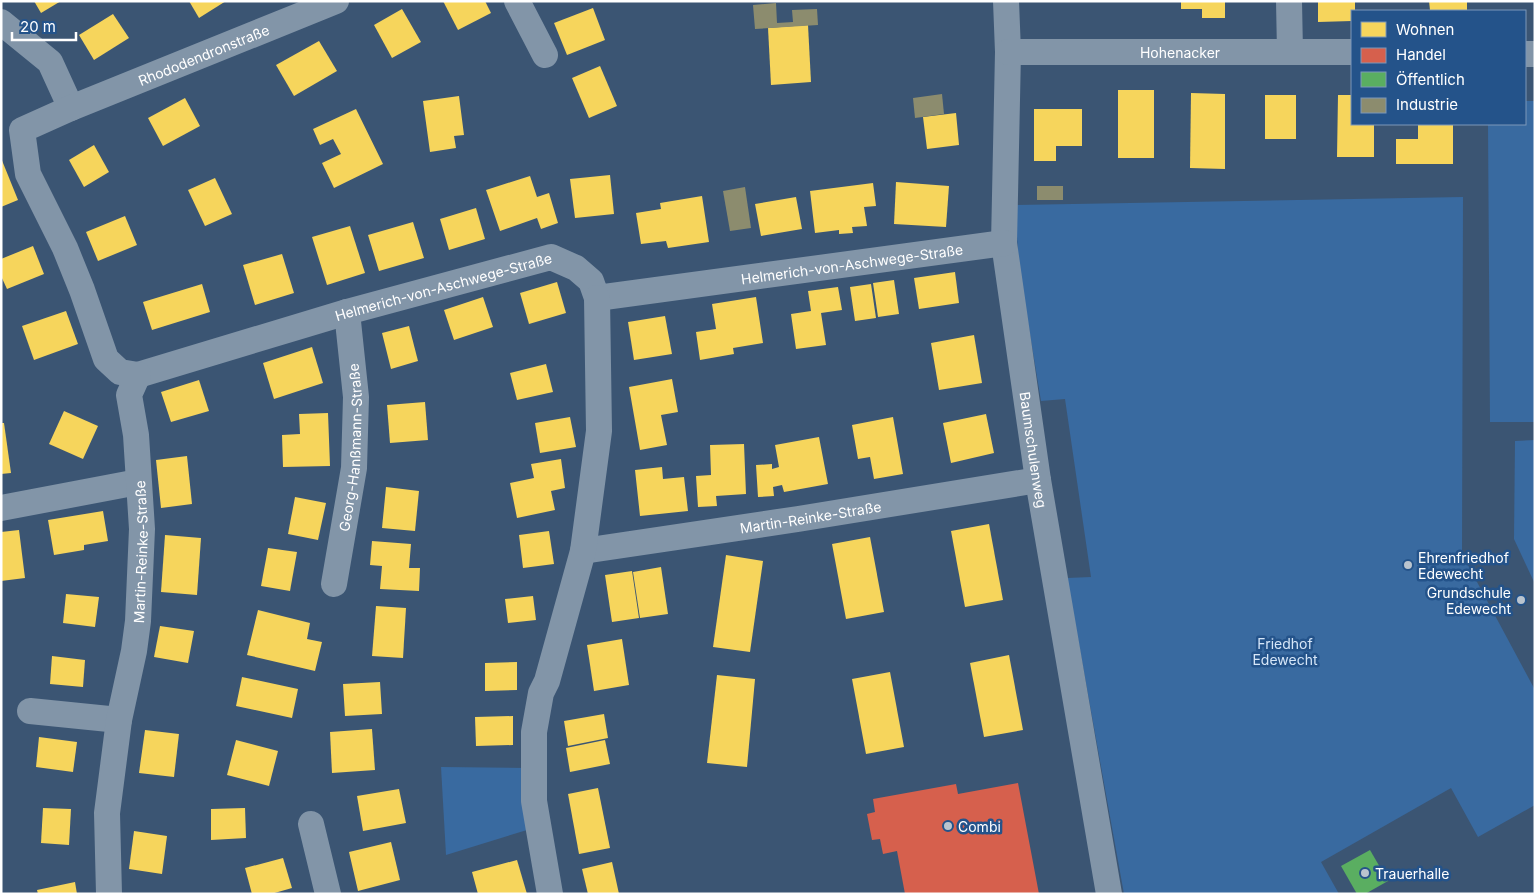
<svg xmlns="http://www.w3.org/2000/svg" width="1536" height="895" font-family="Inter,sans-serif">
<style>
.green{fill:#396aa0}
.homes{fill:#f6d55c}
.shops{fill:#d6604d}
.public{fill:#5aae61}
.industry{fill:#8c8c6e}
.lines{fill:none;stroke-linecap:round;stroke-linejoin:round}
.street{stroke:#8295a8;stroke-width:26}
.poi-dot{fill:#bac4ce;stroke:#24538a;stroke-width:2}
.labels{text-anchor:middle;dominant-baseline:central;stroke-width:5;stroke-linejoin:round;paint-order:stroke}
.street-label{font-size:14px;fill:#fff;stroke:#24538a}
.poi-label{font-size:14px;fill:#fff;stroke:#24538a;text-anchor:start}
.park-label{font-size:14px;fill:#d6e6f8;stroke:#24538a}
</style>
<rect width="100%" height="100%" fill="#3b5573"/>
<g class="green">
<polygon points="1525,101 1535,101 1535,422 1490,422 1488,124 1525,124"/>
<polygon points="1463,197 1462,554 1535,690 1535,805 1478,837 1451,788 1321,862 1339,894 1124,894 1067,578 1091,577 1065,399 1041,401 1019,268 1015,205"/>
<polygon points="1535,440 1535,584 1514,539 1515,441"/>
<polygon points="441,767 526,768 527,830 446,855"/>
</g>
<g class="homes">
<polygon points="34,1 61,1 41,13"/>
<polygon points="189,1 226,1 199,18"/>
<polygon points="443,1 485,1 491,13 458,30"/>
<polygon points="1181,1 1225,1 1225,18 1202,18 1202,9 1181,9"/>
<polygon points="1318,1 1355,1 1355,11 1352,11 1352,21 1318,22"/>
<polygon points="1429,1 1467,1 1467,10 1430,10"/>
<polygon points="593,8 605,40 567,55 554,23"/>
<polygon points="402,9 421,42 392,58 374,25"/>
<polygon points="113,14 129,38 94,60 79,35"/>
<polygon points="808,25 811,82 771,85 768,28"/>
<polygon points="319,41 337,71 294,96 276,65"/>
<polygon points="600,66 617,106 589,118 572,78"/>
<rect x="1118" y="90" width="36" height="68"/>
<polygon points="1191,93 1225,94 1225,169 1190,168"/>
<rect x="1265" y="95" width="31" height="44"/>
<polygon points="1338,95 1352,95 1352,124 1374,124 1374,157 1337,157"/>
<polygon points="459,96 464,135 454,136 456,148 430,152 423,101"/>
<polygon points="185,98 200,126 163,146 148,118"/>
<polygon points="356,109 383,164 334,188 322,163 341,154 333,139 320,145 313,129"/>
<polygon points="1034,109 1082,109 1082,146 1056,146 1056,161 1034,161"/>
<polygon points="956,113 959,145 927,149 923,117"/>
<polygon points="1418,124 1453,124 1453,164 1396,164 1396,139 1418,139"/>
<polygon points="94,145 109,172 84,187 69,160"/>
<polygon points="1,158 18,200 1,207"/>
<polygon points="610,175 614,214 575,218 570,179"/>
<polygon points="530,176 537,197 549,193 558,223 541,229 537,218 500,231 486,190"/>
<polygon points="215,178 232,214 205,226 188,190"/>
<polygon points="896,182 949,186 946,227 894,224"/>
<polygon points="873,183 876,206 864,207 867,226 852,227 853,233 839,234 839,230 815,233 810,191"/>
<polygon points="702,196 709,242 668,248 666,241 641,244 636,213 661,209 660,203"/>
<polygon points="796,197 802,229 761,236 755,204"/>
<polygon points="476,208 485,239 449,250 440,219"/>
<polygon points="125,216 137,245 98,261 86,232"/>
<polygon points="413,222 424,258 379,271 368,235"/>
<polygon points="350,226 365,273 327,285 312,237"/>
<polygon points="33,246 44,274 7,289 1,276 1,259"/>
<polygon points="282,254 294,293 255,305 243,265"/>
<polygon points="955,272 959,303 919,309 914,278"/>
<polygon points="894,280 899,314 878,317 873,283"/>
<polygon points="557,282 566,313 529,324 520,293"/>
<polygon points="202,284 210,312 152,330 143,302"/>
<polygon points="871,284 876,318 855,321 850,287"/>
<polygon points="838,287 842,310 821,313 826,345 796,349 791,314 811,311 808,291"/>
<polygon points="483,297 493,327 454,340 444,310"/>
<polygon points="756,297 763,343 733,348 734,354 700,360 696,332 716,329 712,304"/>
<polygon points="66,311 78,344 34,360 22,326"/>
<polygon points="665,316 672,354 634,360 628,322"/>
<polygon points="409,326 418,361 391,369 382,333"/>
<polygon points="974,335 982,383 939,390 931,343"/>
<polygon points="312,347 323,383 274,399 263,363"/>
<polygon points="546,364 553,392 517,400 510,373"/>
<polygon points="672,379 678,412 661,415 667,445 640,450 629,387"/>
<polygon points="199,380 209,411 171,422 161,392"/>
<polygon points="425,402 428,440 390,443 387,405"/>
<polygon points="64,411 98,426 83,459 49,444"/>
<polygon points="328,413 330,466 283,467 282,435 300,434 299,414"/>
<polygon points="986,414 994,453 951,463 943,423"/>
<polygon points="570,417 576,447 540,453 535,423"/>
<polygon points="893,417 903,474 874,479 870,457 858,459 852,425"/>
<polygon points="1,423 4,423 11,473 1,474"/>
<polygon points="819,437 828,484 784,492 782,485 773,487 774,496 758,497 756,465 772,464 772,469 779,467 775,445"/>
<polygon points="744,444 746,494 716,496 717,506 698,507 696,476 711,475 710,445"/>
<polygon points="187,456 192,504 161,508 156,460"/>
<polygon points="561,459 565,488 551,491 555,510 517,518 510,483 534,478 531,464"/>
<polygon points="662,467 663,479 684,477 688,511 640,516 635,470"/>
<polygon points="386,487 419,491 415,531 382,528"/>
<polygon points="295,497 326,503 318,540 288,534"/>
<polygon points="103,511 108,541 84,545 84,550 54,555 48,520"/>
<polygon points="989,524 1003,600 965,607 951,531"/>
<polygon points="19,530 25,578 1,581 1,532"/>
<polygon points="549,531 554,564 523,568 519,535"/>
<polygon points="165,535 201,538 197,595 161,592"/>
<polygon points="870,537 884,612 846,619 832,544"/>
<polygon points="372,541 411,544 409,568 420,568 419,591 380,589 382,566 370,565"/>
<polygon points="268,548 297,552 290,591 261,586"/>
<polygon points="726,555 763,561 750,652 713,647"/>
<polygon points="661,567 668,614 640,618 633,572"/>
<polygon points="632,571 639,618 612,622 605,575"/>
<polygon points="66,594 99,597 95,627 63,623"/>
<polygon points="533,596 536,620 508,623 505,599"/>
<polygon points="376,606 406,608 403,658 372,656"/>
<polygon points="258,610 310,623 307,639 322,642 315,671 247,655"/>
<polygon points="160,626 194,631 188,663 154,657"/>
<polygon points="622,639 629,685 594,691 587,645"/>
<polygon points="1009,655 1023,730 984,737 970,663"/>
<polygon points="52,656 85,660 83,687 50,684"/>
<polygon points="517,662 517,690 485,691 485,663"/>
<polygon points="890,672 904,747 866,754 852,679"/>
<polygon points="717,675 755,679 747,767 707,763"/>
<polygon points="242,677 298,689 292,718 236,706"/>
<polygon points="380,682 382,714 345,716 343,684"/>
<polygon points="604,714 608,738 568,746 564,721"/>
<polygon points="513,716 513,745 476,746 475,717"/>
<polygon points="372,729 375,770 332,773 330,732"/>
<polygon points="145,730 179,734 174,777 139,773"/>
<polygon points="39,737 77,742 73,772 36,767"/>
<polygon points="236,740 278,751 269,786 227,775"/>
<polygon points="605,740 610,764 570,772 566,748"/>
<polygon points="598,788 610,848 579,854 568,794"/>
<polygon points="399,789 406,823 363,831 357,796"/>
<polygon points="43,808 71,809 69,845 41,843"/>
<polygon points="245,808 246,838 211,840 211,809"/>
<polygon points="134,831 167,836 162,874 129,869"/>
<polygon points="391,842 400,880 358,891 349,852"/>
<polygon points="283,858 292,888 271,894 252,894 245,868"/>
<polygon points="517,860 527,894 478,894 472,872"/>
<polygon points="612,862 619,894 588,894 582,869"/>
<polygon points="75,882 77,894 38,894 37,890"/>
</g>
<polygon class="shops" points="1018,783 1039,894 905,894 897,851 883,854 880,839 872,840 867,814 875,812 873,799 956,784 958,794"/>
<polygon class="public" points="1370,850 1388,881 1365,894 1357,894 1341,866"/>
<g class="industry">
<polygon points="776,3 777,23 793,22 792,10 817,9 818,25 755,29 753,5"/>
<polygon points="942,94 944,114 915,118 913,98"/>
<rect x="1037" y="186" width="26" height="14"/>
<polygon points="745,187 751,228 730,231 723,191"/>
</g>
<g class="lines">
<g class="street">
<polyline points="517,1 545,55"/>
<path id="s1" d="M 1006,1 L 1008,52 L 1004,243 L 1038,480 L 1109,894"/>
<polyline points="1289,1 1290,52"/>
<polyline points="1,22 50,62 71,108"/>
<path id="s2" d="M 1008,52 L 1352,52"/>
<polyline points="1525,54 1535,54"/>
<path id="s3" d="M 138,375 L 347,312 L 551,257 L 576,268 L 591,281 L 597,298 L 1004,243"/>
<polyline points="1,508 138,482"/>
<path id="s4" d="M 583,551 L 798,519 L 1038,480"/>
<path id="s5" d="M 334,584 L 354,468 L 356,397 L 347,312"/>
<polyline points="30,711 119,720"/>
<polyline points="311,824 328,894"/>
<path id="s6" d="M 109,894 L 107,813 L 119,720 L 134,651 L 138,621 L 142,529 L 136,435 L 129,395 L 138,375 L 120,372 L 106,359 L 82,290 L 65,248 L 28,174 L 22,130 L 71,108 L 336,1"/>
<polyline points="550,894 534,801 534,732 541,693 547,681 583,551 599,431 597,298"/>
</g>
</g>
<g class="poi-dot">
<circle cx="1408" cy="565" r="5"/>
<circle cx="1521" cy="600" r="5"/>
<circle cx="948" cy="826" r="5"/>
<circle cx="1365" cy="873" r="5"/>
</g>
<g class="labels">
<g class="street-label">
<text stroke="none"><textPath href="#s2" startOffset="172">Hohenacker</textPath></text>
<text stroke="none"><textPath href="#s6" startOffset="1004">Rhododendronstraße</textPath></text>
<text stroke="none"><textPath href="#s3" startOffset="752">Helmerich-von-Aschwege-Straße</textPath></text>
<text stroke="none"><textPath href="#s3" startOffset="318">Helmerich-von-Aschwege-Straße</textPath></text>
<text stroke="none"><textPath href="#s5" startOffset="138">Georg-Hanßmann-Straße</textPath></text>
<text stroke="none"><textPath href="#s1" startOffset="451">Baumschulenweg</textPath></text>
<text stroke="none"><textPath href="#s4" startOffset="230">Martin-Reinke-Straße</textPath></text>
<text stroke="none"><textPath href="#s6" startOffset="345">Martin-Reinke-Straße</textPath></text>
</g>
<g class="poi-label">
<text x="1418" y="557">Ehrenfriedhof<tspan x="1418" dy="16">Edewecht</tspan></text>
<text x="1511" y="592" text-anchor="end">Grundschule<tspan x="1511" dy="16">Edewecht</tspan></text>
<text x="958" y="826">Combi</text>
<text x="1375" y="873">Trauerhalle</text>
</g>
<g class="park-label">
<text x="1285" y="643">Friedhof<tspan x="1285" dy="16">Edewecht</tspan></text>
</g>
</g>
<rect width="1536" height="895" fill="none" stroke="#ffffff" stroke-width="5"/>
<rect x="1351" y="10" width="175" height="115" fill="#24538a" stroke="#7c98b9"/>
<rect x="1361" y="22" width="25" height="15" fill="#f6d55c" stroke="#7c98b9"/>
<text x="1396" y="35" font-size="15" fill="#ffffff">Wohnen</text>
<rect x="1361" y="48" width="25" height="15" fill="#d6604d" stroke="#7c98b9"/>
<text x="1396" y="60" font-size="15" fill="#ffffff">Handel</text>
<rect x="1361" y="72" width="25" height="15" fill="#5aae61" stroke="#7c98b9"/>
<text x="1396" y="85" font-size="15" fill="#ffffff">Öffentlich</text>
<rect x="1361" y="98" width="25" height="15" fill="#8c8c6e" stroke="#7c98b9"/>
<text x="1396" y="110" font-size="15" fill="#ffffff">Industrie</text>
<path d="M12 32v8h64v-8" fill="none" stroke="#ffffff" stroke-width="2.5"/>
<text x="20" y="32" font-size="15" fill="#ffffff" stroke="#24538a" stroke-width="4" paint-order="stroke">20 m</text>
</svg>
